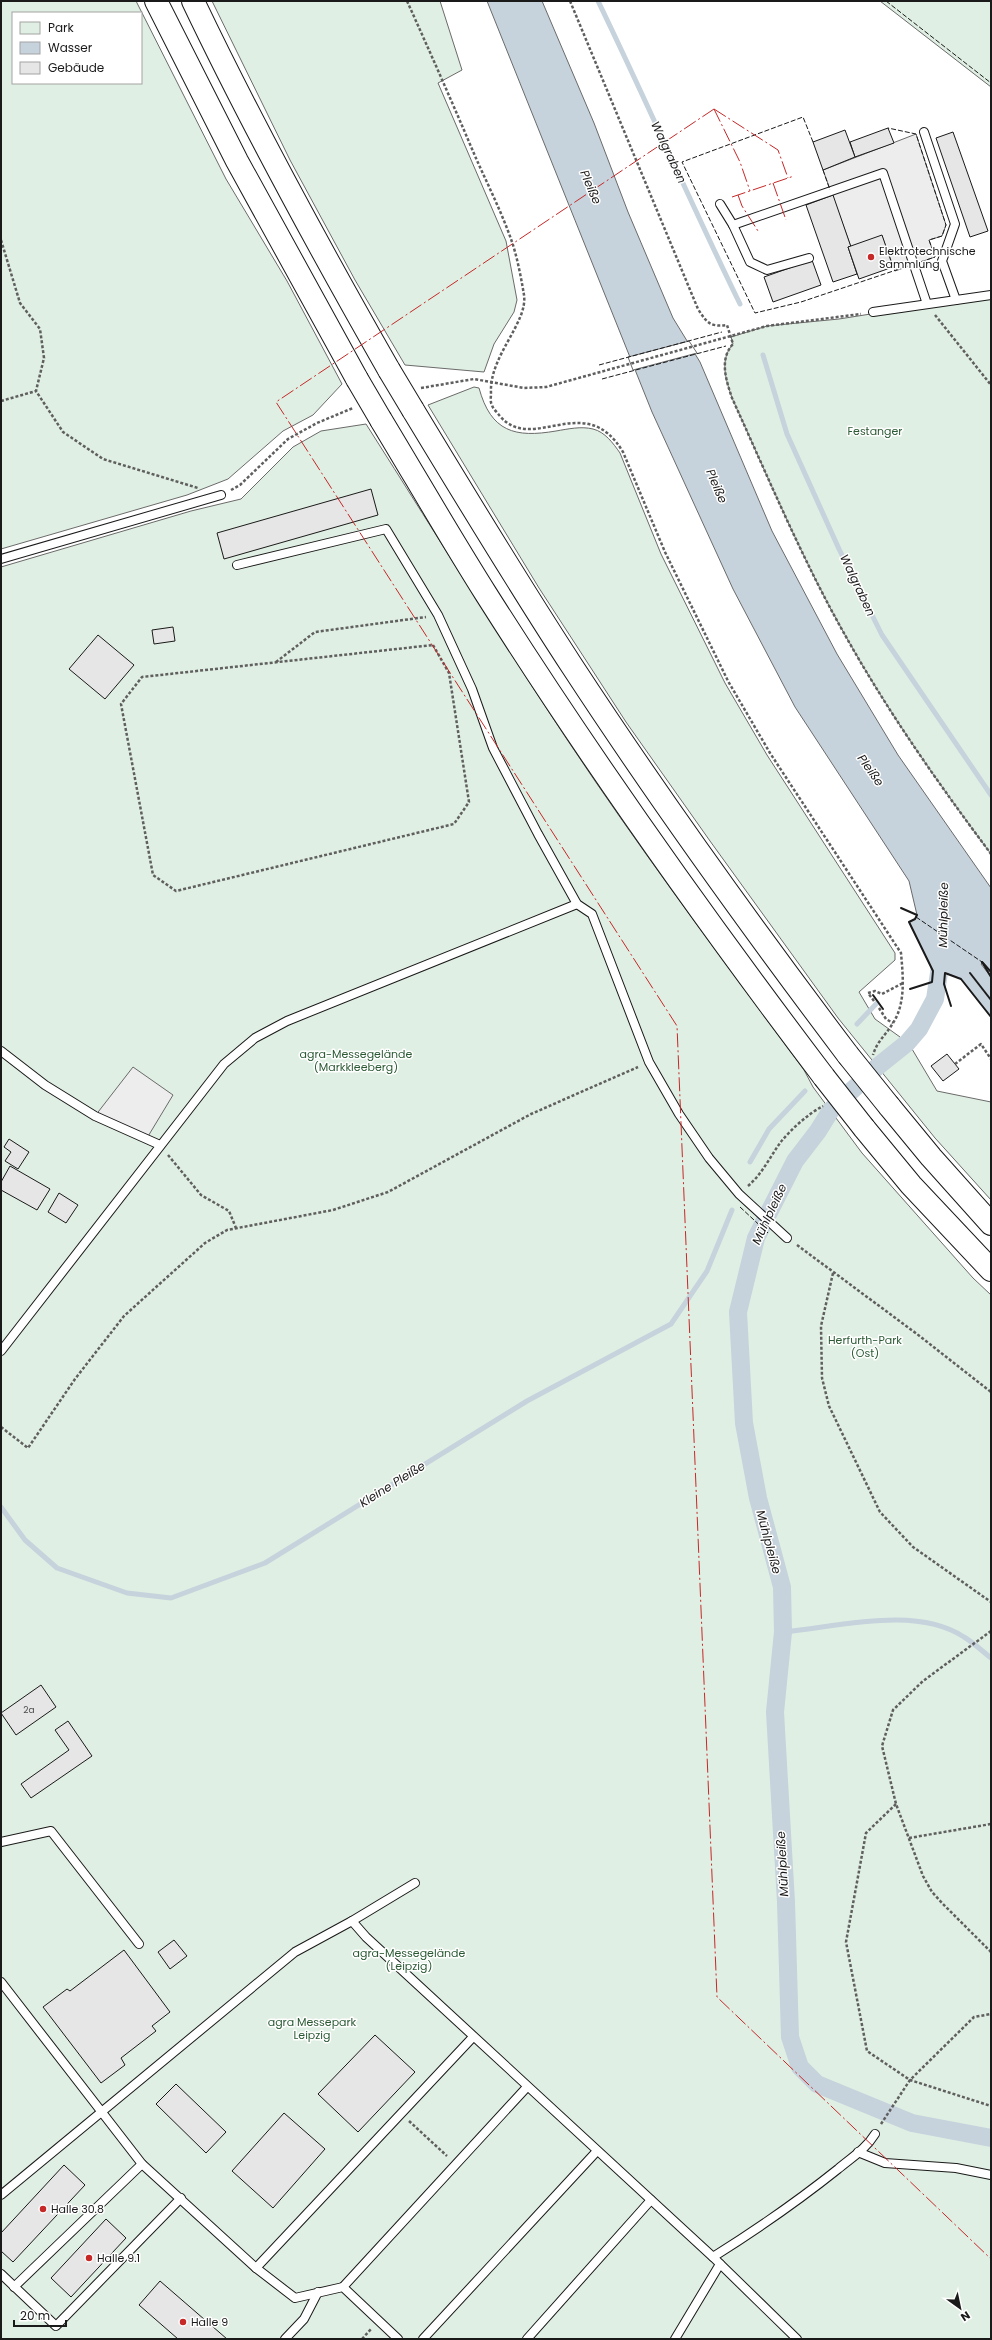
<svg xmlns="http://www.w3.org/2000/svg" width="992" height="2340" font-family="Poppins,sans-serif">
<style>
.green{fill:#e0efe3;stroke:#6a6a6a;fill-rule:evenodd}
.parking{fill:#ededed;stroke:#6a6a6a}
.water{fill:#c6d2dc;stroke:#6a6a6a}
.pier{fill:#fff;stroke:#6a6a6a}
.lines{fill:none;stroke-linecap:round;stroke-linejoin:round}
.stream{stroke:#c6d2dc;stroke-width:5}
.canal{stroke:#c6d2dc;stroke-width:18}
.building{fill:#e6e6e6;stroke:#1a1a1a}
.lane-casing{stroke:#1a1a1a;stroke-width:10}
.highway-casing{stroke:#1a1a1a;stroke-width:24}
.path{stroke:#5f5f5f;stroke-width:2.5;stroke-dasharray:3 2;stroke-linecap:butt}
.lane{stroke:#fff;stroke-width:8}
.highway{stroke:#fff;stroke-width:22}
.highway-bridge-casing{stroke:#1a1a1a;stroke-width:24;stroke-linecap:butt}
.highway-bridge{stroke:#fff;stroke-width:22}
.fence{stroke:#1a1a1a;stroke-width:1;stroke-dasharray:5 2;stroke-linecap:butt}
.wall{stroke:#1a1a1a;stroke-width:2}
.power{stroke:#c62828;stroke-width:1;stroke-dasharray:14 3 2 3;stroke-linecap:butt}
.poi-dot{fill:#c62828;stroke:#fff;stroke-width:1.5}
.labels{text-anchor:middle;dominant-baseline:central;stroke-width:3;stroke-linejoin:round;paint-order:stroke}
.number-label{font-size:9px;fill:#4d4d4d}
.poi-label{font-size:11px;fill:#1a1a1a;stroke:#fff;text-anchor:start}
.park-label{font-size:11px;fill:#2b5a34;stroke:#fff}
.water-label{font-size:12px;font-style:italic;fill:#1a1a1a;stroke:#fff}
</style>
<rect width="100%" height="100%" fill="#fff"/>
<g class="green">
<path d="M 1,1 L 136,1 L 226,179 L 287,281 L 342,384 L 313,415 L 283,431 L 228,479 L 187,495 L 1,549 ZM 13,13 L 141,13 L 141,83 L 13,83 Z"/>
<polygon points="212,1 440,1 462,70 438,83 506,241 517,300 514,312 494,344 484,372 405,365 355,280 290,160"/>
<polygon points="880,1 991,1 991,87"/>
<path d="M 991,295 L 991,854 C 938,783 888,712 845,635 C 802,559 768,477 732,398 C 726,380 719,360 733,344 L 731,337 L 767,326 L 839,319 Z"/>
<path d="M 474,387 L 479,388 C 491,432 515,438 556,431 C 568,429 581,426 593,429 C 605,432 613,443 620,453 L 661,554 L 725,683 L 767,755 L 895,953 L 895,960 L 859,992 L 875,1019 L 900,1037 L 912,1049 L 937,1091 L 991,1102 L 991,1200 L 935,1138 L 838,1018 L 710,841 L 626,722 L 539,588 L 428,405 Z"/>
<path d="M 366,424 C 442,543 515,664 595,781 C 662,879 734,975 804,1070 L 813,1087 L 862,1153 L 973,1278 L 991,1295 L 991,2339 L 1,2339 L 1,567 L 191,511 L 241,499 L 293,447 L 321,431 Z"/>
</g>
<g class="parking">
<polygon points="916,134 946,225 942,236 929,240 935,257 895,271 882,236 851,247 823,170"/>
<polygon points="133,1067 173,1095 147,1138 95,1116"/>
</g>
<polygon class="water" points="487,1 542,1 594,123 628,212 673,318 700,362 772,531 837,654 898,755 991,888 991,972 983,962 981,964 991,977 991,1017 961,979 946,973 945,978 932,977 933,971 909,922 915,919 917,915 909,881 795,707 733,589 652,412"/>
<polygon class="pier" points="689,341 697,353 633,370 628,357"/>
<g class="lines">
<g class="stream">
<path d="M 598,1 C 647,102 691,204 740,304"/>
<polyline points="763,355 787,434 839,549 882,635 991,795"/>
<polyline points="857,1024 877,1003"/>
<polyline points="750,1162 769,1129 805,1091"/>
<polyline points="1,1507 25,1540 57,1568 127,1593 171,1598 265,1563 527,1401 671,1324 707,1271 732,1210"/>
<path d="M 783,1632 C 837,1627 916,1605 964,1637 C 974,1643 982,1651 991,1658"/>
</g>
<polyline class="canal" points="942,953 935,999 919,1029 907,1043 877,1067 831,1110 818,1131 795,1161 756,1238 738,1312 744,1423 758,1498 782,1587 783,1632 775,1712 786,1902 790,2037 800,2067 817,2084 912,2123 991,2138"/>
</g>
<g class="building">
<polygon points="888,128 894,143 855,157 850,142"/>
<polygon points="845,130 855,157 823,170 813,142"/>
<polygon points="953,132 988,231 970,237 936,138"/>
<polygon points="833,195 851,247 848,247 857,274 833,282 806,205"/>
<polygon points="882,235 893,267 859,279 848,247"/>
<polygon points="812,260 821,285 773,302 764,277"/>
<polygon points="371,489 378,515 224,559 217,533"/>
<polygon points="173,627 175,641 154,644 152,630"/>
<polygon points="98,635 134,665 105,699 69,669"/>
<polygon points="947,1054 959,1069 943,1081 931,1066"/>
<polygon points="9,1139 29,1152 18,1169 5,1161 11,1152 4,1147"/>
<polygon points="10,1166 50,1189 37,1210 1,1190 1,1182"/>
<polygon points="59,1193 78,1205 66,1223 48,1212"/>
<polygon points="41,1685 56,1707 16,1735 1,1713"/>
<polygon points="68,1721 92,1756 31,1798 21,1784 69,1750 55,1730"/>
<polygon points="174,1940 187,1956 170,1969 158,1952"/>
<polygon points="124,1950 170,2012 152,2026 156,2031 121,2058 125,2065 101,2083 43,2007 67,1989 70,1991"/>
<polygon points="375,2035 415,2072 358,2132 318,2094"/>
<polygon points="176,2084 226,2132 206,2153 156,2104"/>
<polygon points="284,2113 325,2149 273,2208 232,2171"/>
<polygon points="64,2165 85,2185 13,2262 1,2251 1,2233"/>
<polygon points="106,2219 126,2238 71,2297 51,2278"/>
<polygon points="160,2281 227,2339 178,2339 139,2305"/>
</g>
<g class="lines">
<defs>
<g id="lane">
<polyline points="924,132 955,224 942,261 956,300"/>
<polyline points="720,204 733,225 750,262 767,270 809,258"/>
<polyline points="733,225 883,173 927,304"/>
<polyline points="873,312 991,295"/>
<polyline points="1,559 221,495"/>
<polyline points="237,565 386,529 438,615 472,689 493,748 538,834 577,904 592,914 649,1062 679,1114 709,1158 739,1194 787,1238"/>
<polyline points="1,1051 45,1085 95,1116 160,1145"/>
<polyline points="1,1351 224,1064 255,1038 287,1021 577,904"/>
<polyline points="1,1842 51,1831 139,1944"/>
<polyline points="352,1921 415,1883"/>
<polyline points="1,1982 142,2164 256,2268 295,2298 343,2287 398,2339"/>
<polyline points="858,2152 885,2163 956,2168 991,2175"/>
<path d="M 1,2195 L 295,1952 L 352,1921 L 366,1937 L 713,2257 C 756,2230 798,2201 838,2169 C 851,2158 866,2149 875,2134"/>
<polyline points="713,2257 797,2339"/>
<polyline points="256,2268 473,2037"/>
<polyline points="1,2274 56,2326 181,2198"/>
<polyline points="14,2287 142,2164"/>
<polyline points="343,2287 527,2087"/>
<polyline points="285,2339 304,2319 318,2292"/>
<polyline points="423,2339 597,2151"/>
<polyline points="527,2339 651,2200"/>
<polyline points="675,2339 720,2264"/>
</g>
<g id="highway">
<polyline points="156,1 237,161 357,379"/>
<path d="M 193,1 C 253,127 320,249 389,370"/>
<path d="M 413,410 C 465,496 517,582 572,666 C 659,799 752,928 848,1055"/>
<path d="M 381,420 C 416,478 450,537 486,594 C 591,760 705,920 824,1077"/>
<polyline points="889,1106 931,1157 991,1224"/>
<polyline points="864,1128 911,1185 991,1270"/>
</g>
</defs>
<use href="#lane" class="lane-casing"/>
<use href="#highway" class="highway-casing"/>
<g class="path">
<path d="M 407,1 C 430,52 453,104 475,156 C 487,183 501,211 511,239 C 517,256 521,277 524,295 C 528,323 489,356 491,393 C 491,397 490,402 492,405 C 493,409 497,412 499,415 C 532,456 585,388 623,452 L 665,552 L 728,681 L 770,753 L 901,953 C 903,976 906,1003 893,1023 C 886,1035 877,1041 873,1055"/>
<path d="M 570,1 L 698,309 C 707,323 710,327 727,325 L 733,344 C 719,359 726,380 732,398 C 768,477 802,559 845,635 C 888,712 938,783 991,854"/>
<polyline points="1,240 20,303 40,329 44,358 36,391 63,432 103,459 198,488"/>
<polyline points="935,315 991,385"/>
<polyline points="421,388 474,379 524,388 546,387 767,326 861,314"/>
<polyline points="1,401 36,391"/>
<polyline points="231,490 240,485 288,439 317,423 353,408"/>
<polygon points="433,645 449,673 469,802 454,824 176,891 153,875 121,704 142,677"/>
<polyline points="276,662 315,632 426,617"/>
<polyline points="874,1001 868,993 875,991 882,994 903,983"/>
<polyline points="879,1008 886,1019 893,1023"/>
<polyline points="955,1064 981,1044 991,1059"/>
<polyline points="168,1155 201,1195 229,1211 236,1228"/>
<path d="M 748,1186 C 762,1174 770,1157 780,1143 C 791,1129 808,1114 823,1106"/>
<polyline points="797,1245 917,1334 991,1392"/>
<polyline points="833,1273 821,1326 822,1378 829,1406 880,1512 913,1547 991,1602"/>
<polyline points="1,1427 28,1448 75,1379 124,1316 205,1243 227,1230 333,1210 388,1192 531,1114 638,1067"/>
<polyline points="991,1631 923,1681 893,1710 882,1746 896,1804 923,1876 932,1892 943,1904 991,1952"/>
<polyline points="896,1804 866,1833 846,1942 867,2051 910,2080 991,2106"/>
<polyline points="909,1838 991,1824"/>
<polyline points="409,2121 447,2156"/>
<polyline points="881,2124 910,2080 974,2017 991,2014"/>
<polyline points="362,2339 371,2329"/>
</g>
<use href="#lane" class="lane"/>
<use href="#highway" class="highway"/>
<defs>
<g id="highway-bridge">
<polyline points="389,370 413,410"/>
<polyline points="357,379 381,420"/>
<polyline points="848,1055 889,1106"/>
<polyline points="824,1077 864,1128"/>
</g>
</defs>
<use href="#highway-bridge" class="highway-bridge-casing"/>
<use href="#highway-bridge" class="highway-bridge"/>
<g class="fence">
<polyline points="886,1 991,83"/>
<polyline points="813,142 803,117 682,162 755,313 801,302 935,257 929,240 942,236 946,225 916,134 888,128"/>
<polyline points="823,170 830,190"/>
<polyline points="599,365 722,332"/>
<polyline points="602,379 726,346"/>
<polyline points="916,917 982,962"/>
<polyline points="740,1207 768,1233"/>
</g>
<g class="wall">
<polyline points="901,908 917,915 915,919 909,922 933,971 932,982 910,989"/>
<polyline points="982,962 991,977"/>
<polyline points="982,962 991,972"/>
<polyline points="970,973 991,1000"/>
<polyline points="873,995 883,1009"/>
<polyline points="951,1006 944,984 945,973 961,979 991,1017"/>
</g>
<g class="power">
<polyline points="714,109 276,402 677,1026 717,1997 991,2259"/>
<polyline points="714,109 778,150 788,178"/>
<polyline points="714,109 740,162 750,191"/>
<polyline points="773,183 786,220"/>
<polyline points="738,195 742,206 758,231"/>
<polyline points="732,197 794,176"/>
</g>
</g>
<g class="poi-dot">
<circle cx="871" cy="257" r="4"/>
<circle cx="43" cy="2209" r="4"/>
<circle cx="89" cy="2258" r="4"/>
<circle cx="183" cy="2322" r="4"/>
</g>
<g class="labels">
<g class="number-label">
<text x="29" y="1710">2a</text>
</g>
<g class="poi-label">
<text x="879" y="251">Elektrotechnische<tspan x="879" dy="13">Sammlung</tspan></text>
<text x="51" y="2209">Halle 30.8</text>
<text x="97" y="2258">Halle 9.1</text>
<text x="191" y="2322">Halle 9</text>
</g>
<g class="park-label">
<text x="875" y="431">Festanger</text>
<text x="356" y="1054">agra-Messegelände<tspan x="356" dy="13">(Markkleeberg)</tspan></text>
<text x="865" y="1340">Herfurth-Park<tspan x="865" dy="13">(Ost)</tspan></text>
<text x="409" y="1953">agra-Messegelände<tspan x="409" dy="13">(Leipzig)</tspan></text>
<text x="312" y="2022">agra Messepark<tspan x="312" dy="13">Leipzig</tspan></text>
</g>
<g class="water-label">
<text transform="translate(669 152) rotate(65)">Walgraben</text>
<text transform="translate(591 187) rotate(67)">Pleiße</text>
<text transform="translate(717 486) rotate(67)">Pleiße</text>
<text transform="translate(858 585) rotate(65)">Walgraben</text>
<text transform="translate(871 770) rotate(55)">Pleiße</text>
<text transform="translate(943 915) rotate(-89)">Mühlpleiße</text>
<text transform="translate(769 1214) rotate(-65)">Mühlpleiße</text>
<text transform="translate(392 1484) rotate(-32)">Kleine Pleiße</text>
<text transform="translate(769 1542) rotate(75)">Mühlpleiße</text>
<text transform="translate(782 1864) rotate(-93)">Mühlpleiße</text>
</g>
</g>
<rect width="992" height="2340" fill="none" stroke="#1a1a1a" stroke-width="4"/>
<rect x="12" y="12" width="130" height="72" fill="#ffffff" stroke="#a3a3a3"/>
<rect x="20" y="22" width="20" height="12" fill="#e0efe3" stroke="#a3a3a3"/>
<text x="48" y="32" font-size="12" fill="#1a1a1a">Park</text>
<rect x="20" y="42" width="20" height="12" fill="#c6d2dc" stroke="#a3a3a3"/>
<text x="48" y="52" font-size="12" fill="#1a1a1a">Wasser</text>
<rect x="20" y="62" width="20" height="12" fill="#e6e6e6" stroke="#a3a3a3"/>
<text x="48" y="72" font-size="12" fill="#1a1a1a">Gebäude</text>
<g transform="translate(960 2308) rotate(147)" stroke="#ffffff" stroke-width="3" paint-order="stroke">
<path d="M0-3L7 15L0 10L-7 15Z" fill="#1a1a1a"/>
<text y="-6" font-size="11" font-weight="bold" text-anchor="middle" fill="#1a1a1a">N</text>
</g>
<path d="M14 2320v6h52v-6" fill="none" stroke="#1a1a1a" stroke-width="2"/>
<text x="20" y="2320" font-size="12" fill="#1a1a1a" stroke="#ffffff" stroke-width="3" paint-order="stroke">20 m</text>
</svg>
